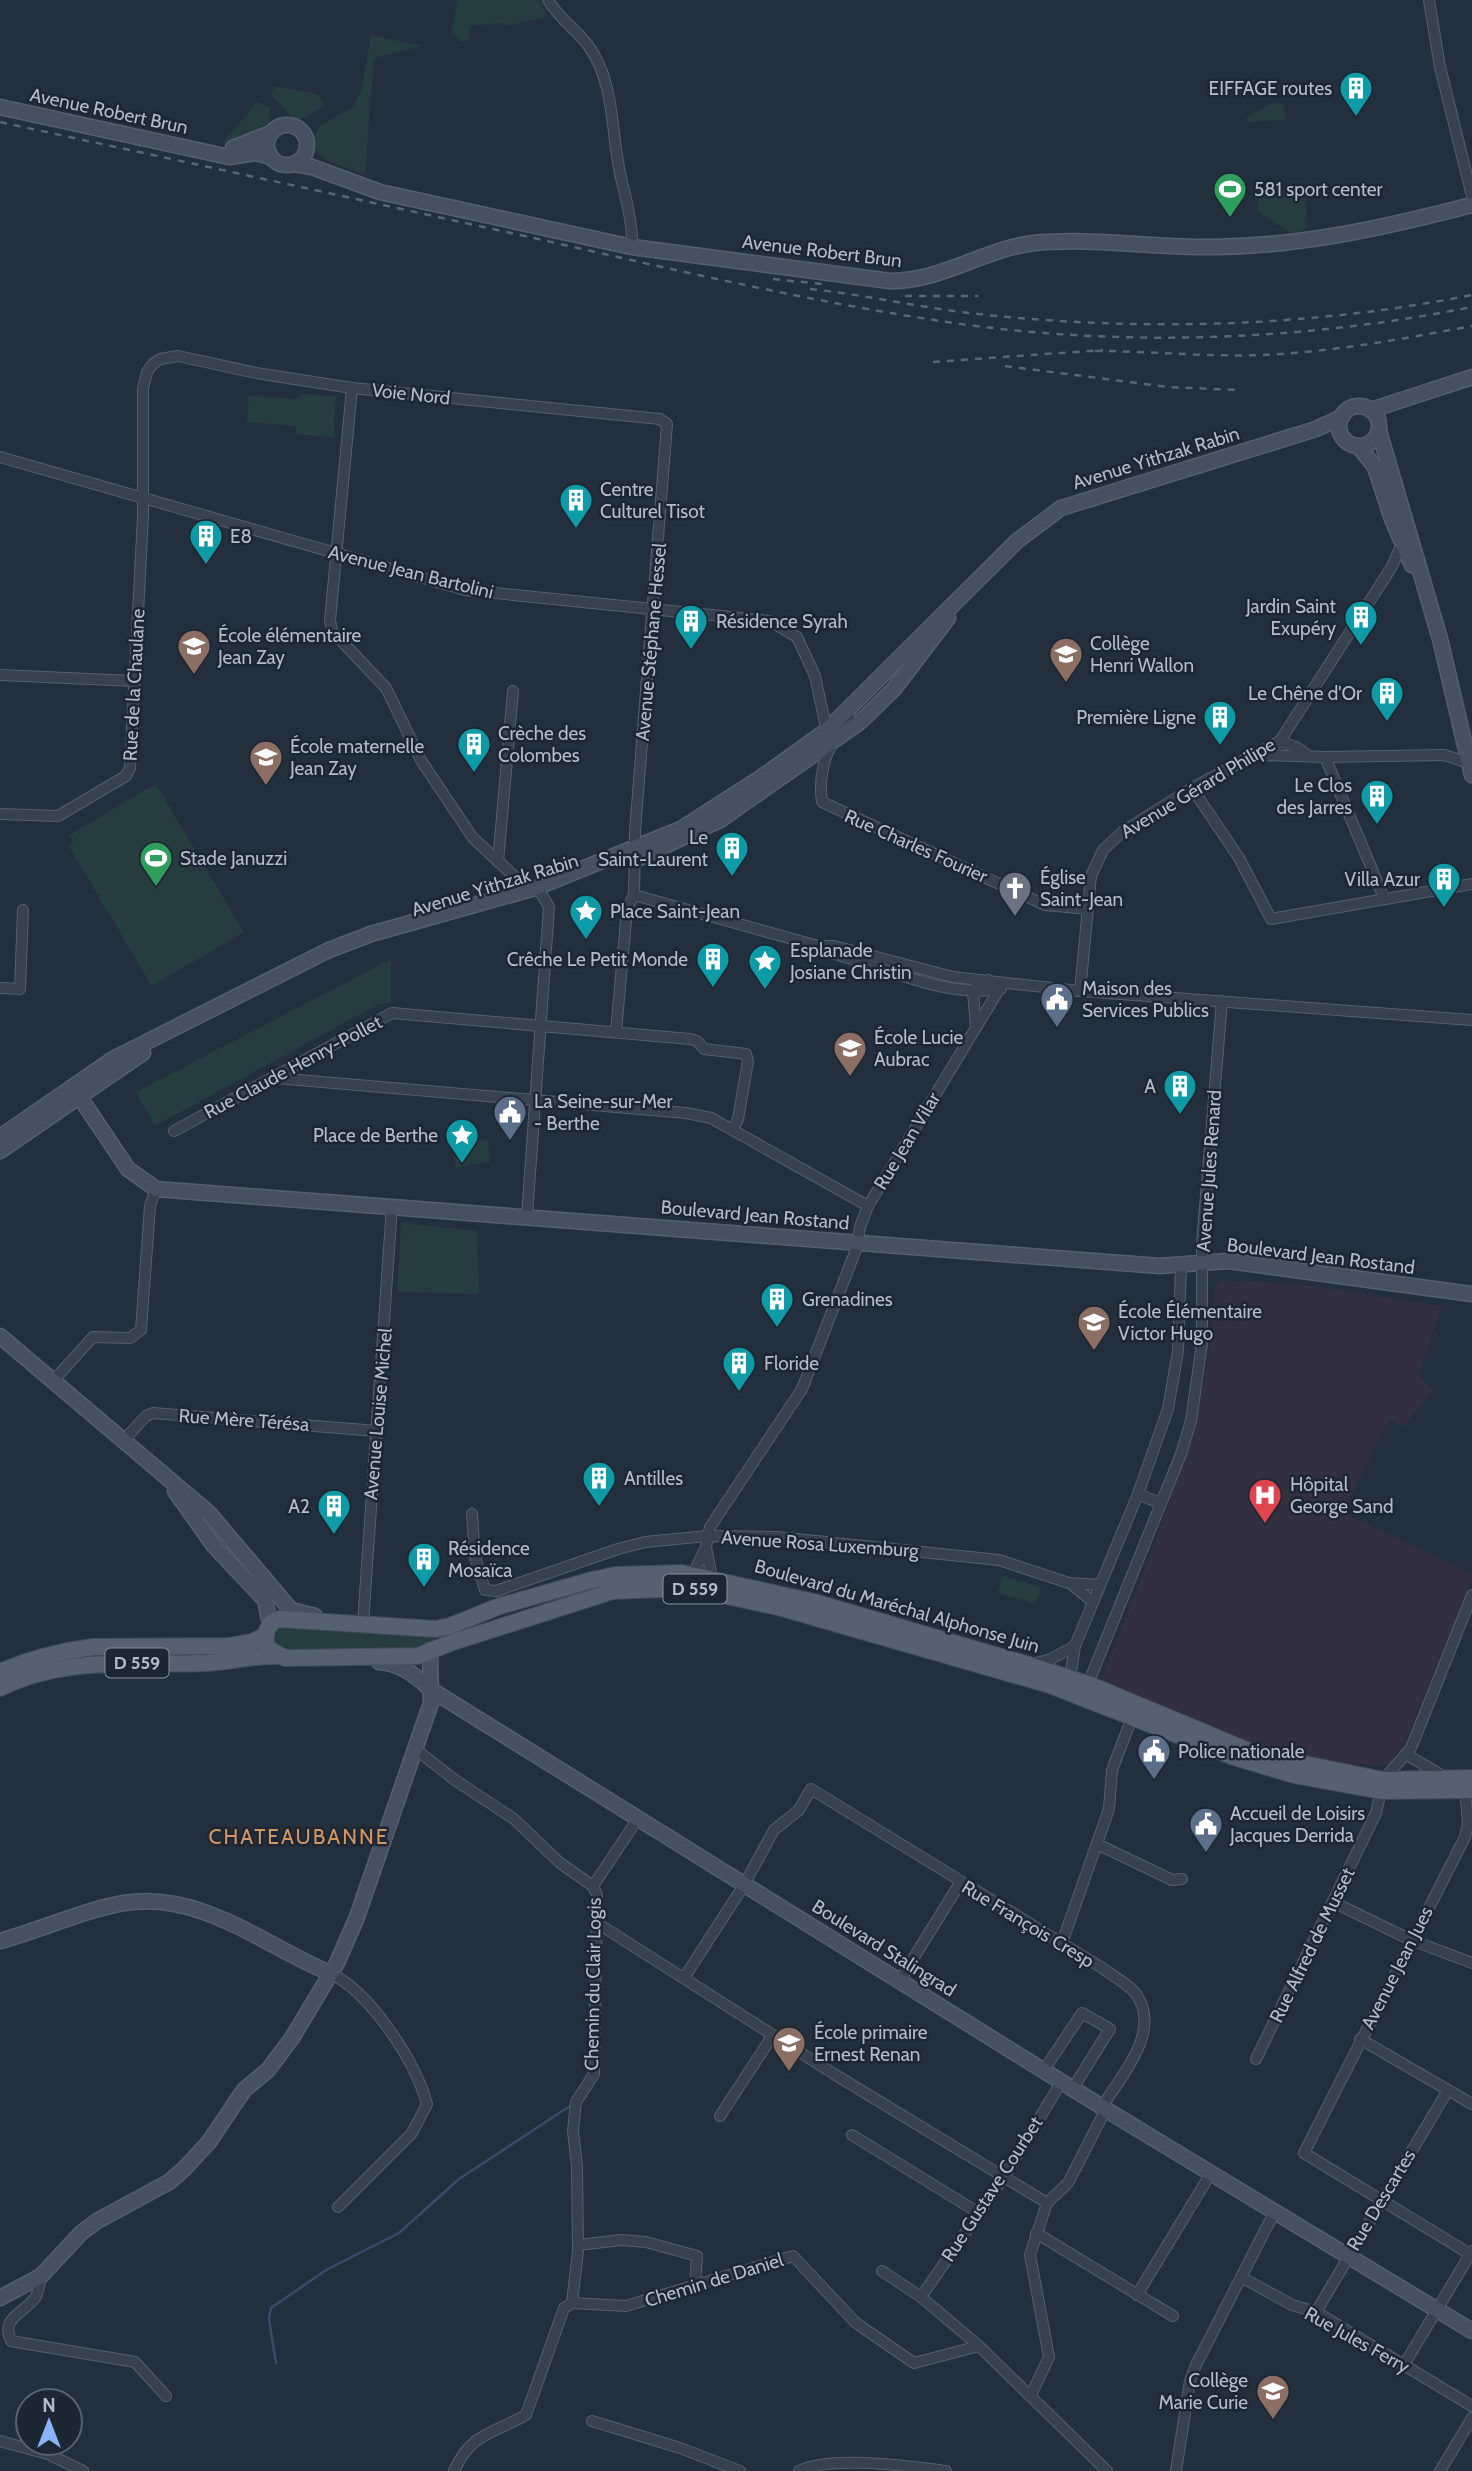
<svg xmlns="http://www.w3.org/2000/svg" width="1472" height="2471" font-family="Cabin,sans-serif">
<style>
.medical{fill:#32303f}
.green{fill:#263c3f}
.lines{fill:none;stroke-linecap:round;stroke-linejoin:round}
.stream{stroke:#394c67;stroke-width:2.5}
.street-casing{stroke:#565f6c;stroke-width:12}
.secondary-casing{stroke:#565f6c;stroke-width:17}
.primary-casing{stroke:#414a57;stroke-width:18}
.street{stroke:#38414e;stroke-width:10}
.secondary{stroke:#465061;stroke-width:14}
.primary{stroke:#56606e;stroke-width:16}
.rail{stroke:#5a6575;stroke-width:2.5;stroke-dasharray:7 7;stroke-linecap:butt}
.labels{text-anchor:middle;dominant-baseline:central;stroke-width:5;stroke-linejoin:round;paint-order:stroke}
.shield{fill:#1d2633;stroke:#878f9c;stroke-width:2}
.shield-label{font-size:18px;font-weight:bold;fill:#b4bcc9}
.poi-label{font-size:19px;fill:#b4bcc9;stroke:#1d2633;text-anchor:start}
.street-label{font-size:19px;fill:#b4bcc9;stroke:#1d2633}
.neighbourhood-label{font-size:21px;letter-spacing:2px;fill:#d59563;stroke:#1d2633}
</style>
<rect width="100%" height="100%" fill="#242f3e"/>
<polygon class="medical" points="1223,1280 1312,1286 1442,1306 1418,1375 1433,1390 1403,1427 1389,1419 1343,1513 1472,1573 1472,1579 1405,1742 1388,1765 1340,1764 1256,1745 1103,1683 1102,1677 1147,1564 1195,1429 1210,1345 1214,1292 1216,1285"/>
<g class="green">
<polygon points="458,0 540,0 548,16 508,26 503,23 469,26 469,39 461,42 451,32"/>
<polygon points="371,35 422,46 374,58 365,175 328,161 316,150 314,138 321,125 354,106 362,88"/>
<polygon points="275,86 318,94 325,106 299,120 292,118 271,94"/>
<polygon points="257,102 270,108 269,123 239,141 222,144"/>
<polygon points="1272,103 1284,104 1286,120 1248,122 1246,118"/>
<polygon points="1306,190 1307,227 1294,235 1257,211 1260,193"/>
<polygon points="302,394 336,396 333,437 296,434 296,426 247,422 249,396 298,399"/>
<polygon points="156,784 244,932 152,986 68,845 73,842 69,835"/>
<polygon points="391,959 391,1002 377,1005 155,1126 136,1092"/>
<polygon points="451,1138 488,1141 491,1161 456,1168"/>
<polygon points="401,1223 477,1231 479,1294 397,1292"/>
<polygon points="1002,1576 1041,1587 1036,1604 998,1593"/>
<polygon points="270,1624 431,1633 434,1638 430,1650 285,1658 266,1635"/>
</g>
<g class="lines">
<polyline class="stream" points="276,2363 269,2319 271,2308 326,2270 399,2233 459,2179 573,2104"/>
<defs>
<g id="street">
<path d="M 548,0 C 560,20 574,27 587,44 C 614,79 611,127 619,168 C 624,194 633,219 632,247"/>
<polyline points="1429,0 1440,67 1472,196"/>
<polyline points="352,388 330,620 332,631 386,688 422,762 473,838 514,876 539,890 549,907 527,1216"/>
<polyline points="0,457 465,590 770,621 797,637 815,676 827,732"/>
<polyline points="0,675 134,681"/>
<path d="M 849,716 C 830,742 817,768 822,802 L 1045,905 L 1088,909"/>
<polyline points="1280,741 1298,748 1309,756"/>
<polyline points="1259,755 1325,757 1444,755 1469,763"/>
<polyline points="1325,757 1384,898"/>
<polyline points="1192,788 1239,858 1271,919 1472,884"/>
<polyline points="0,814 58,816 126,776 130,768 143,516 143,389 147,372 153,364 160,359 178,356 256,373 352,388 660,419 667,424 635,831 634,895 627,909 616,1032"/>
<polyline points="498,862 513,691"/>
<path d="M 634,895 L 818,946 L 835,954 C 888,969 946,998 1001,989"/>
<polyline points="818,946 834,946 953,977 1080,991 1472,1020"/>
<polyline points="976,987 973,992 976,1027"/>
<polyline points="0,988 20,989 23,910"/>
<polyline points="1080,991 1091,876 1103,850 1122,832 1192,788 1280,741 1391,568 1403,542"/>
<polyline points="275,1078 686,1113 711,1118 868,1206"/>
<polyline points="174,1131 392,1013 690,1039 697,1041 704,1049 746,1054 748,1061 738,1119 733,1130"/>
<polyline points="53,1381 93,1337 130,1338 141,1330 150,1206 156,1189"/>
<polyline points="123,1441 146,1416 153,1413 377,1431"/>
<polyline points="1138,1494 1160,1503"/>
<polyline points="472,1514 475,1557 485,1590 496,1591 618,1549 645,1542 707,1536 777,1537 999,1560 1069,1583 1100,1585"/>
<polyline points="693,1574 706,1547"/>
<polyline points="712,1578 706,1547 710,1527 802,1389 857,1247 860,1227 868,1206 997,993 994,984 988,980"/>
<polyline points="1070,1583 1093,1602"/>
<polyline points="363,1623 392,1206"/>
<polyline points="1033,1664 1051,1659 1075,1646 1138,1494 1168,1409 1178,1351 1181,1267"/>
<polyline points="1070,1678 1075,1646"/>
<polyline points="1088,1684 1181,1454 1191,1421 1202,1343 1202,1244 1222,1001"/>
<polyline points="414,1748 455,1780 514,1819 560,1863 593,1886 597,1895 594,2074 576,2102 573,2131 577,2166 578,2251 572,2303"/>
<polyline points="1407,1755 1443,1776"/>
<polyline points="1384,1779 1411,1748 1472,1595"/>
<polyline points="1465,1785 1468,1824 1465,1837 1304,2153 1470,2254"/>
<polyline points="1097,1844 1172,1880 1182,1879"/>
<polyline points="593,1886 639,1817"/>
<polyline points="1333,1902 1411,1940 1472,1963"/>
<polyline points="597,1923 834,2074 1047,2203"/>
<polyline points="1062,1943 1109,1809 1112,1770 1133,1715"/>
<path d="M 330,1973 C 371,1993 415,2061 427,2104 L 412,2133 L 338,2207"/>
<path d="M 684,1978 L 744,1885 L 774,1830 L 799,1810 L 811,1789 L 1104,1969 C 1114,1977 1132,1986 1138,1997 C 1160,2034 1121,2076 1102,2107"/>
<polyline points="900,1980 960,1883"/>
<polyline points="1360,2039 1472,2104"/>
<polyline points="1256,2059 1376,1813 1381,1791"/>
<polyline points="1044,2070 1082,2013 1110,2029 1073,2088"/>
<polyline points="720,2116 773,2035"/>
<polyline points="852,2135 979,2213"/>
<polyline points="1036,2233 1173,2316"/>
<polyline points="578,2245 621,2240 646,2242 697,2256 695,2286"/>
<polyline points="882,2271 921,2297 979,2346"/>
<path d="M 41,2276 C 39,2283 39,2292 35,2298 C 24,2313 0,2318 11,2341 L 135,2362 L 166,2396"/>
<polyline points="1241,2277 1292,2305 1316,2312 1472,2406"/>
<polyline points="1137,2295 1211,2173"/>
<polyline points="921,2297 1003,2178 1062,2081"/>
<polyline points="1316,2312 1448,2090"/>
<polyline points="1404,2365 1472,2251"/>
<polyline points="1031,2395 1049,2357 1030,2255 1047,2203 1068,2183 1106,2109"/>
<polyline points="592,2421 680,2448 740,2471"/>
<polyline points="0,2441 48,2454 83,2471"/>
<path d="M 454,2471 C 471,2433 492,2434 526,2415 L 564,2308 L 572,2303 L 626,2306 L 793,2256 L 856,2323 L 914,2363 L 979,2346 L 1107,2471"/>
<path d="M 799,2471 C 830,2455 910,2466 946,2471"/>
<polyline points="1176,2471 1190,2381 1196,2365 1275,2211"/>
<polyline points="1440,2471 1472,2418"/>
</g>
<g id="secondary">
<polyline points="0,107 229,157 256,153 271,157"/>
<circle cx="287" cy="145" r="20"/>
<polyline points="233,148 271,133"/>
<path d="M 294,164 L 312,167 L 380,192 L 632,247 L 890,281 C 940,282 984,249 1034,243 C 1089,237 1157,248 1215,247 C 1303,246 1387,227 1472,205"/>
<circle cx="1359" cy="426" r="20"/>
<polyline points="1371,410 1472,377"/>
<polyline points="1379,431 1440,639 1472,775"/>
<polyline points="1358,446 1375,467 1392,519 1412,565"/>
<polyline points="639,858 720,820 860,722 894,689 948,618"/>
<polyline points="79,1096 128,1169 156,1189 1160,1266 1228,1261 1472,1294"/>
<polyline points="0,1137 113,1059 329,950 371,934 535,888 681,829 759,779 826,731 1017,541 1061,508 1316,429 1342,417"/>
<polyline points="0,1151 143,1053"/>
<polyline points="0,1336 209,1513 291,1610 315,1616"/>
<polyline points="175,1491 214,1546 265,1600 270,1624"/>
<path d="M 379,1662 C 403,1664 415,1676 433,1691 L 1123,2120 L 1472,2331"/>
<path d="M 0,1941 C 41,1930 83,1910 124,1903 C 201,1891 263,1945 330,1973"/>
<polyline points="0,2298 41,2276 81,2233 97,2221 169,2182 184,2169 209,2142 244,2090 268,2070 292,2038 337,1963 357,1917 431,1703 430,1650"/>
</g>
<g id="primary">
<path d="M 0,1672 C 30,1659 60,1651 93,1647 L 229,1646 L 252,1642 L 266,1635"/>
<path d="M 0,1688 C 66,1655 137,1666 207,1663 C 231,1662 254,1655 277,1656"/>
<path d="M 1472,1778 L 1383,1780 L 1256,1754 L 1088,1684 L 1029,1665 L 814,1602 L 682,1573 L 616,1575 L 592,1580 L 500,1606 L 450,1626 L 436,1629 L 279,1619 C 266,1623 264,1636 267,1648 L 285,1658 L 418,1656 L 450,1643 L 613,1591 L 690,1588 L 782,1608 L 1050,1685 L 1234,1757 L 1294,1775 L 1381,1791 L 1472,1790"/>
</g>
</defs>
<use href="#street" class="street-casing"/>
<use href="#secondary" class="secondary-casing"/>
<use href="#primary" class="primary-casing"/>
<use href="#street" class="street"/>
<use href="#secondary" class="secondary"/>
<use href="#primary" class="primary"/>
<g class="rail">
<path d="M 0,122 C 176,160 353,198 529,237 C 663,267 797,299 934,320 C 1111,348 1297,342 1472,307"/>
<polyline points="773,279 822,284"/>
<path d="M 810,289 C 866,295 922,308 978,314 C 1143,332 1310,327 1472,295"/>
<polyline points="905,296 978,296"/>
<path d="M 1095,351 C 1150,351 1205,357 1261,355 C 1332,352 1402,339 1472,326"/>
<polyline points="933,362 1103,350"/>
<polyline points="1005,366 1168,387 1239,390"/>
</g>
</g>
<defs>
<symbol id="building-pin" viewBox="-11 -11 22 30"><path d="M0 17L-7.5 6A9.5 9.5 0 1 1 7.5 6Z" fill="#0f9aa8" stroke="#1d2633"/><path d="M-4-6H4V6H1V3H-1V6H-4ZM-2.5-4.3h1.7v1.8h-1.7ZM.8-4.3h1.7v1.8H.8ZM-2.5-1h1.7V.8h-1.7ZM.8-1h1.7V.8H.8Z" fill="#fff"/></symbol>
<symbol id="stadium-pin" viewBox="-11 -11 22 30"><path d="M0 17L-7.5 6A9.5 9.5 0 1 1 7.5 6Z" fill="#2e9e5b" stroke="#1d2633"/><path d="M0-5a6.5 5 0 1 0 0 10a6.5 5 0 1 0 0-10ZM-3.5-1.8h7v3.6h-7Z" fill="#fff"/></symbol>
<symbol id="school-pin" viewBox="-11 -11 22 30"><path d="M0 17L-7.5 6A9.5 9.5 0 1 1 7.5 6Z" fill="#8d6e63" stroke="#1d2633"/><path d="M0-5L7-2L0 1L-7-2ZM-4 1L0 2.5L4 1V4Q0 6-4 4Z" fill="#fff"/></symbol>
<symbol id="church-pin" viewBox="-11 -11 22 30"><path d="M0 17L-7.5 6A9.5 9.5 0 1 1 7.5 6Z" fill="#6b7280" stroke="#1d2633"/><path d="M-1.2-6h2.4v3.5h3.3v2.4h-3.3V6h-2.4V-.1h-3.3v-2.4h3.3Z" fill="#fff"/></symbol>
<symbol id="sight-pin" viewBox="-11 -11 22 30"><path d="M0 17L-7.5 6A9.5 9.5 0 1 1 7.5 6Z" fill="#0f9aa8" stroke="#1d2633"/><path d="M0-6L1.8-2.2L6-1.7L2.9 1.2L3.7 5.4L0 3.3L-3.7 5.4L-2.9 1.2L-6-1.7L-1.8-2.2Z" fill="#fff"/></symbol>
<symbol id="civic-pin" viewBox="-11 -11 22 30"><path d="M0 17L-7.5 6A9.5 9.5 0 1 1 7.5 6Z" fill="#5c6f8a" stroke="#1d2633"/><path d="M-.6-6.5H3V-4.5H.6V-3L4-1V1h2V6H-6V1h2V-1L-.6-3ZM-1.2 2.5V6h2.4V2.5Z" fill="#fff"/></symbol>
<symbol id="hospital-pin" viewBox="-11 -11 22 30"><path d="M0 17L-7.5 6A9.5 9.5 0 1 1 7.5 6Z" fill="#e0444e" stroke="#1d2633"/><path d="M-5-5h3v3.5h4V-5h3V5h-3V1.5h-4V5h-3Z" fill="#fff"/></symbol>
</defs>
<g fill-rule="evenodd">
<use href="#building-pin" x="1337" y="69" width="38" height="52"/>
<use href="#stadium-pin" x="1211" y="170" width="38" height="52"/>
<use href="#building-pin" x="557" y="481" width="38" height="52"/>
<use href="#building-pin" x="187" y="517" width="38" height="52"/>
<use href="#building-pin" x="1342" y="598" width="38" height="52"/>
<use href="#building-pin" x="672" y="602" width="38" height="52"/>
<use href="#school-pin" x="175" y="627" width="38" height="52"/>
<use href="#school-pin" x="1047" y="635" width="38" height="52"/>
<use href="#building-pin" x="1368" y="674" width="38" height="52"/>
<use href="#building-pin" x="1201" y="698" width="38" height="52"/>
<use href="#building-pin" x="455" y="725" width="38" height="52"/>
<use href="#school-pin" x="247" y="738" width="38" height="52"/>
<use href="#building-pin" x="1358" y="777" width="38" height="52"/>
<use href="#building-pin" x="713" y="829" width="38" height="52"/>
<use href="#stadium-pin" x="137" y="839" width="38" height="52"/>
<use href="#building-pin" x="1425" y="860" width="38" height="52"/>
<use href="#church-pin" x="996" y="869" width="38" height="52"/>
<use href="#sight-pin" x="567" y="892" width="38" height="52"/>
<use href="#building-pin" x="694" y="940" width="38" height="52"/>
<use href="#sight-pin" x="746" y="942" width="38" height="52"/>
<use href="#civic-pin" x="1038" y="980" width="38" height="52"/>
<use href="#school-pin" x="831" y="1029" width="38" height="52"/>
<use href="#building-pin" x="1161" y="1067" width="38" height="52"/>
<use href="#civic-pin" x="491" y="1093" width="38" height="52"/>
<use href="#sight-pin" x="443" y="1116" width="38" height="52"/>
<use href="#building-pin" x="758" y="1280" width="38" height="52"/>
<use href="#school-pin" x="1075" y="1303" width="38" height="52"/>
<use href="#building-pin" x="720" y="1344" width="38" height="52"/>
<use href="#building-pin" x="580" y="1459" width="38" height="52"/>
<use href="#hospital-pin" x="1246" y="1476" width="38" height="52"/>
<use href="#building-pin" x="315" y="1487" width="38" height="52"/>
<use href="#building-pin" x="405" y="1540" width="38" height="52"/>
<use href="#civic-pin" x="1135" y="1732" width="38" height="52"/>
<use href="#civic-pin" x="1187" y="1805" width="38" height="52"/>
<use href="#school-pin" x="770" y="2024" width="38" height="52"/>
<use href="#school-pin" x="1254" y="2372" width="38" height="52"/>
</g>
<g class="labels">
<g class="shield">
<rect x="663.5" y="1574.5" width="63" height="29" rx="5"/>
<rect x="105.5" y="1648.5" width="63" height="29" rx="5"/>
</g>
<g class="shield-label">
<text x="695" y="1589">D 559</text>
<text x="137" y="1663">D 559</text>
</g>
<g class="poi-label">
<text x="1332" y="88" text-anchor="end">EIFFAGE routes</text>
<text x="1254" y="189">581 sport center</text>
<text x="600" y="489">Centre<tspan x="600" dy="22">Culturel Tisot</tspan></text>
<text x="230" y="536">E8</text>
<text x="1336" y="606" text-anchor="end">Jardin Saint<tspan x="1336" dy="22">Exupéry</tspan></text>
<text x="716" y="621">Résidence Syrah</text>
<text x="218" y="635">École élémentaire<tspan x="218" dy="22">Jean Zay</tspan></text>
<text x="1090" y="643">Collège<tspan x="1090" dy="22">Henri Wallon</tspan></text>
<text x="1362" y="693" text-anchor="end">Le Chêne d'Or</text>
<text x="1196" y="717" text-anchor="end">Première Ligne</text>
<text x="498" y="733">Crèche des<tspan x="498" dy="22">Colombes</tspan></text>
<text x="290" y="746">École maternelle<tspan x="290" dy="22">Jean Zay</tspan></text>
<text x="1352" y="785" text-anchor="end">Le Clos<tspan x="1352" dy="22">des Jarres</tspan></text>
<text x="708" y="837" text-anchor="end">Le<tspan x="708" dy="22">Saint-Laurent</tspan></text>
<text x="180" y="858">Stade Januzzi</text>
<text x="1040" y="877">Église<tspan x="1040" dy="22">Saint-Jean</tspan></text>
<text x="1420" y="879" text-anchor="end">Villa Azur</text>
<text x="610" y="911">Place Saint-Jean</text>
<text x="790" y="950">Esplanade<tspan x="790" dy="22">Josiane Christin</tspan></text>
<text x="688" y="959" text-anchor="end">Crêche Le Petit Monde</text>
<text x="1082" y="988">Maison des<tspan x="1082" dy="22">Services Publics</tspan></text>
<text x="874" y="1037">École Lucie<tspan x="874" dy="22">Aubrac</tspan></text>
<text x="1156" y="1086" text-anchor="end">A</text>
<text x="534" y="1101">La Seine-sur-Mer<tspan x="534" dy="22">- Berthe</tspan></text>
<text x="438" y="1135" text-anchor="end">Place de Berthe</text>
<text x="802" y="1299">Grenadines</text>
<text x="1118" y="1311">École Élémentaire<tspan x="1118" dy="22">Victor Hugo</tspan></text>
<text x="764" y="1363">Floride</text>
<text x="624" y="1478">Antilles</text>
<text x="1290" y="1484">Hôpital<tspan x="1290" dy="22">George Sand</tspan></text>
<text x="310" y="1506" text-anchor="end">A2</text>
<text x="448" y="1548">Résidence<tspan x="448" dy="22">Mosaïca</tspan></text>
<text x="1178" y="1751">Police nationale</text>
<text x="1230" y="1813">Accueil de Loisirs<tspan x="1230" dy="22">Jacques Derrida</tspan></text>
<text x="814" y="2032">École primaire<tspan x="814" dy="22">Ernest Renan</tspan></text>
<text x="1248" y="2380" text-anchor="end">Collège<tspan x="1248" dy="22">Marie Curie</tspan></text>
</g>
<g class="street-label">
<text transform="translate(109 111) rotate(12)">Avenue Robert Brun</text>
<text transform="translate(822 251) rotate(7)">Avenue Robert Brun</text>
<text transform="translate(411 394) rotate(6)">Voie Nord</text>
<text transform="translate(1156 458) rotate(-17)">Avenue Yithzak Rabin</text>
<text transform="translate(411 572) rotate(14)">Avenue Jean Bartolini</text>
<text transform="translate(651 642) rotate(-85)">Avenue Stéphane Hessel</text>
<text transform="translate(134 685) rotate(-87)">Rue de la Chaulane</text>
<text transform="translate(1198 788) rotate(-31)">Avenue Gérard Philipe</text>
<text transform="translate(916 846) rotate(24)">Rue Charles Fourier</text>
<text transform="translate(495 885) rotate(-17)">Avenue Yithzak Rabin</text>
<text transform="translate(293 1067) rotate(-28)">Rue Claude Henry-Pollet</text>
<text transform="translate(907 1141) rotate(-59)">Rue Jean Vilar</text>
<text transform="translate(1209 1171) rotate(-86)">Avenue Jules Renard</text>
<text transform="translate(755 1215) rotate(5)">Boulevard Jean Rostand</text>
<text transform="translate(1321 1256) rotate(7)">Boulevard Jean Rostand</text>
<text transform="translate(378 1414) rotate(-85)">Avenue Louise Michel</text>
<text transform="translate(244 1420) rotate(4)">Rue Mère Térésa</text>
<text transform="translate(820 1544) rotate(4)">Avenue Rosa Luxemburg</text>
<text transform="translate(897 1606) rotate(16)">Boulevard du Maréchal Alphonse Juin</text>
<text transform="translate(1028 1924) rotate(31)">Rue François Cresp</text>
<text transform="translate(1312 1945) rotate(-64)">Rue Alfred de Musset</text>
<text transform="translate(884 1948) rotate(32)">Boulevard Stalingrad</text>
<text transform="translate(1397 1968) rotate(-63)">Avenue Jean Jues</text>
<text transform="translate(593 1984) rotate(-89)">Chemin du Clair Logis</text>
<text transform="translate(992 2189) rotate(-57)">Rue Gustave Courbet</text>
<text transform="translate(1381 2200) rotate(-59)">Rue Descartes</text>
<text transform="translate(714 2280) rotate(-17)">Chemin de Daniel</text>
<text transform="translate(1357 2340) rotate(29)">Rue Jules Ferry</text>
</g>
<g class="neighbourhood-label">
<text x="299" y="1836">CHATEAUBANNE</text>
</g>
</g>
<g transform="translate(49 2422)"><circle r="33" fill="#1d2633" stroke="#59626f" stroke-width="2"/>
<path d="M0-5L12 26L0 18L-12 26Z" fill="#8ab4f8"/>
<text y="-10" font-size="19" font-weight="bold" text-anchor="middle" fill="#b4bcc9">N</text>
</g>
</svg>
